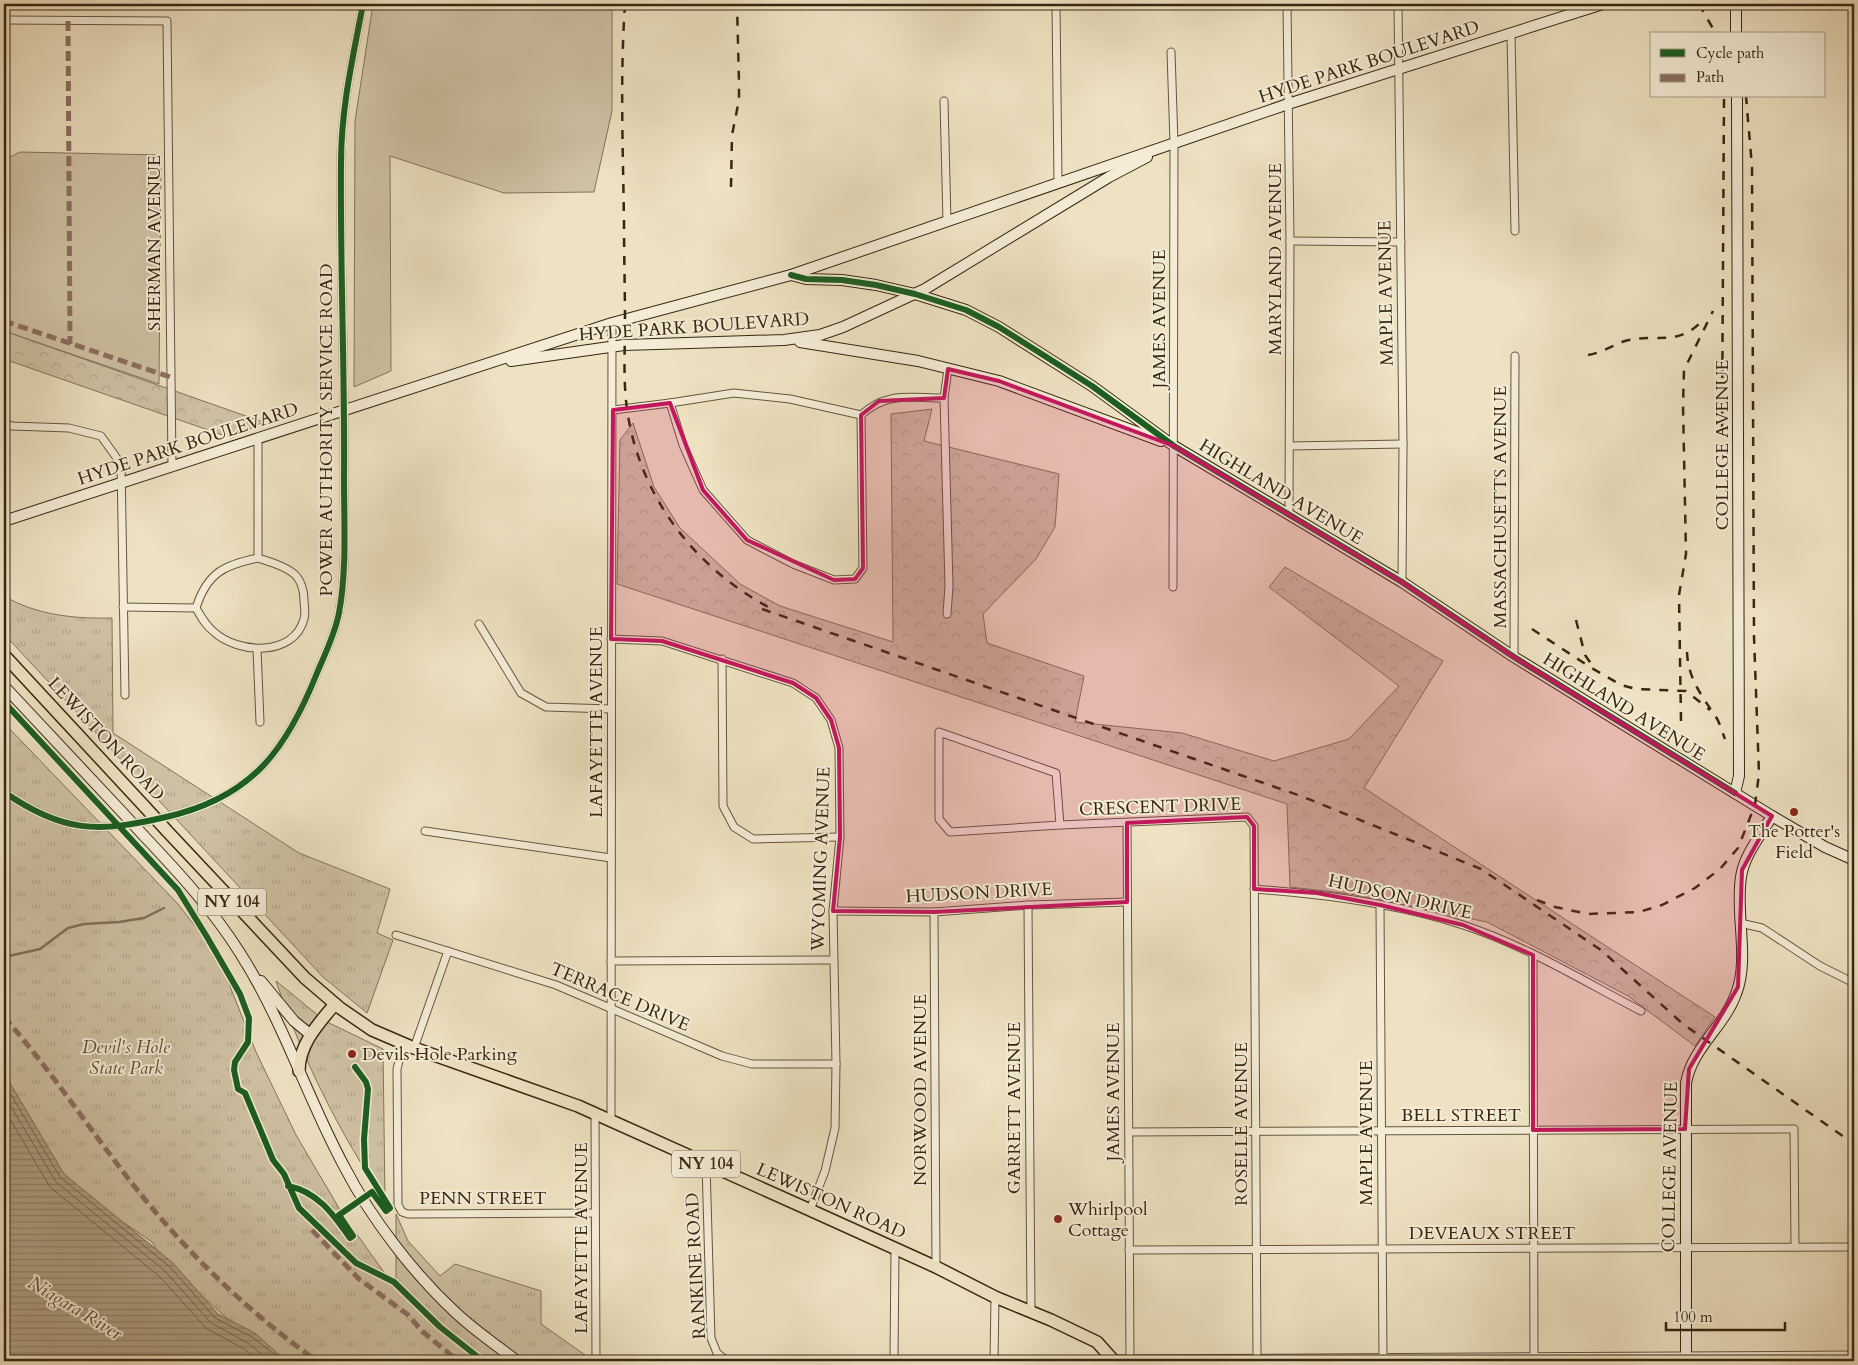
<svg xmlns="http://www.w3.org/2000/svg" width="1858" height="1365" font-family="Cardo,serif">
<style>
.grass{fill:#cfc2a4;stroke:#83745a}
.forest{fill:url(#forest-crowns);stroke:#83745a}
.park{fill:url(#park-tufts);stroke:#83745a}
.water{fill:url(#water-rules);stroke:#807157}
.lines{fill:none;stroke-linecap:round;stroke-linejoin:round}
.shore{stroke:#74644c;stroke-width:1}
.stream{stroke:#807157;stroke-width:2.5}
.street-casing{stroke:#65563d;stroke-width:9}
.secondary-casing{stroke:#372711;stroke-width:12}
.primary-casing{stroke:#372711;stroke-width:14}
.street{stroke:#f4ecd7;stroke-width:7}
.secondary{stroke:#f4ecd7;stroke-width:10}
.primary{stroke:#eee2c2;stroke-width:11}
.rail{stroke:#372711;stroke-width:2.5;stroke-dasharray:9 9;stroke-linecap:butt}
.secondary-bridge-casing{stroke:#372711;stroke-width:12;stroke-linecap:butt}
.primary-bridge-casing{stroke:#372711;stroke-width:14;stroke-linecap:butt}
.secondary-bridge{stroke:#f4ecd7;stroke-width:10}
.primary-bridge{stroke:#eee2c2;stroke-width:11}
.quiet{stroke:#8d6e63;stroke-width:5;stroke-dasharray:10 5;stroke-linecap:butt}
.cycleway-casing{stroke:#f4ecd7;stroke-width:9}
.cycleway{stroke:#1b5e20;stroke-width:6}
.marked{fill:#c2185b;fill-opacity:0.2;stroke:#c2185b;stroke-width:4;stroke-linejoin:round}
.poi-dot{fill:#8f2418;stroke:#f4ecd7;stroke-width:2}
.labels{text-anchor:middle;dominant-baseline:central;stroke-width:4;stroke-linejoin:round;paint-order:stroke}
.shield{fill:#f4ecd7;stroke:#70624c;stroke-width:1}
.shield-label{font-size:16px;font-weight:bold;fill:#372711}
.street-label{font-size:18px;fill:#372711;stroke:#f4ecd7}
.poi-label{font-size:18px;fill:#372711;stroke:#f4ecd7;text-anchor:start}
.park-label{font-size:18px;font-style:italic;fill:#5d4e36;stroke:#f4ecd7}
.water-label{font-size:19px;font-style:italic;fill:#5b4c34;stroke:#f4ecd7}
</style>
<defs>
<pattern id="forest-crowns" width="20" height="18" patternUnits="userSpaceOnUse" patternTransform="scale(1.25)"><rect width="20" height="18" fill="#cfc2a4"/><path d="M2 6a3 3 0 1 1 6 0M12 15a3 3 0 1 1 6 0" fill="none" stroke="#b2a78c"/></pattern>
<pattern id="park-tufts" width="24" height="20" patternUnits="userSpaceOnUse" patternTransform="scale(1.25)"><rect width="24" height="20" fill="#cfc2a4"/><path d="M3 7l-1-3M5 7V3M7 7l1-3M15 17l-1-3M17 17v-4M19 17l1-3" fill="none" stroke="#b2a78c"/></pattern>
<pattern id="water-rules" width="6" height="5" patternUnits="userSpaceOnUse" patternTransform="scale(1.25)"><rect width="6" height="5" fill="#b0a286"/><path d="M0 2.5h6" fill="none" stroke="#90846c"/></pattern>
</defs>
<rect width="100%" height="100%" fill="#eee2c2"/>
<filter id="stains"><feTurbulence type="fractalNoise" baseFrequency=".004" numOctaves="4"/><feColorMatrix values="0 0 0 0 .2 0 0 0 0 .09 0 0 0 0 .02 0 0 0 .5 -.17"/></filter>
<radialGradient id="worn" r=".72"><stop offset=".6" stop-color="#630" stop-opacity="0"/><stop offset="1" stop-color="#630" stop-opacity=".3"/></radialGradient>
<g class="grass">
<polygon points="373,4 612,4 612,111 594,192 504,193 390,156 391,371 354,387 355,121"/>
<polygon points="20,152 161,155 159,384 4,331 4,160"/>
</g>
<g class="forest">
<polygon points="4,331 263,422 231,438 4,359"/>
<polygon points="932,409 924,441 1059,474 1055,527 1036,559 983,614 987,643 1084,676 1075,722 1182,733 1274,761 1349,739 1399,686 1269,587 1285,567 1443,661 1364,788 1715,1017 1695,1046 1628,996 1487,922 1351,894 1290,887 1287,804 617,584 620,440 633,423 654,487 680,528 740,584 780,606 893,642 891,414"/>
</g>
<g class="park">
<path d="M 4,596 C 36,615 75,619 112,618 L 113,733 L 299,853 L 390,889 L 377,933 L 393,940 L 367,1013 L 323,977 L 4,634 Z"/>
<polygon points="4,723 178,904 206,940 222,966 256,1052 296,1135 343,1215 396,1289 396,1214 408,1241 440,1276 455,1264 541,1291 541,1324 585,1355 585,1361 280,1361 238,1328 165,1263 152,1242 70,1186 4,1094"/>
<path d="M 276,981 L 325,1021 L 383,1049 L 385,1201 C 339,1132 303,1060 276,981 Z"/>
</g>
<polygon class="water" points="4,1073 64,1174 173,1263 218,1314 255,1333 277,1353 293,1361 4,1361"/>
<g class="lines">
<g class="shore">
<polyline points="4,1083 60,1177 170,1267 215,1318 252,1337 283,1361"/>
<polyline points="4,1095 56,1182 165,1271 211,1323 248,1343 270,1361"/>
<polyline points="4,1109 50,1187 160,1277 206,1328 244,1349 258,1361"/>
</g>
<polyline class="stream" points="4,957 40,949 68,928 84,924 119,922 144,918 164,908"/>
<defs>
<g id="street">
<polyline points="1056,4 1058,183"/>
<polyline points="1287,4 1290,241 1289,514"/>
<polyline points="1398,4 1403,444 1402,582"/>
<polyline points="4,20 167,21 172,466"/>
<polyline points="1511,35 1515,231"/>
<polyline points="1171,52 1174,143 1173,587"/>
<polyline points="944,101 947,222"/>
<polyline points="1290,241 1401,242"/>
<polyline points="944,398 949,586 947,614"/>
<path d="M 670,403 L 734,393 L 790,399 L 861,415 C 887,391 911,398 944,398 L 948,369"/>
<polyline points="613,410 670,403 683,445 703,490 747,540 793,564 834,580 855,579 863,568 861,415"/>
<polyline points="4,423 12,426 69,428 101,436 121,464 125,695"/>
<polyline points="1290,446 1403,444"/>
<path d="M 258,558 C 270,562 283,565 293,573 C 301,579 304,591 304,600 C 304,606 306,614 304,619 C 294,657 238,654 214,632 C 206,626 201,617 196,608 C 207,573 224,565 258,558 Z"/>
<polyline points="258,558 258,439"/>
<polyline points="123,607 196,608"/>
<polyline points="479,624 521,693 546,707 611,709"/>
<polyline points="611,639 662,641 793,683 816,698 831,720 839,748 840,837 833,911 836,1064 835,1128 825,1171 810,1210"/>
<polyline points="257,649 260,722"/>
<polyline points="1514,657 1515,356"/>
<polyline points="722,659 723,806 734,827 753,839 840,837"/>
<polygon points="939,732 1056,773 1060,825 950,832 939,819"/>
<path d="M 4,792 C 63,833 98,833 166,817 C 251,798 286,751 317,673 C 325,654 335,634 339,613 C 347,569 344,523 344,479 C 345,374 340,268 341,163 C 341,108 353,57 363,4"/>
<polyline points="1127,823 1130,1361"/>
<polyline points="1060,825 1247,817 1254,826 1257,1358"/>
<polyline points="425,831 611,858"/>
<path d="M 1254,889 C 1323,894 1397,903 1463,925 C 1525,945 1583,981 1641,1011"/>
<polyline points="1028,905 1031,1311"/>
<polyline points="1380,905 1383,1361"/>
<polyline points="833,911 934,912 1028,905 1127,902"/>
<polyline points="934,912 936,1267"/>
<polyline points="1740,923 1762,928 1820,966 1854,983"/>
<polyline points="396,935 556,985 722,1056 752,1064 836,1064"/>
<polyline points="1533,955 1534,1361"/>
<polyline points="611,961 833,960"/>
<polyline points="403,1044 397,1069 398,1205 402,1212 408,1214 595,1213"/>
<polyline points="414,1048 448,951"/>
<polyline points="595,1114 596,1361"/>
<polyline points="611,1121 612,323"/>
<polyline points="1129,1132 1794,1129 1795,1247"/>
<polyline points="706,1164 711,1338 717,1353 727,1361"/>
<polyline points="1129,1250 1854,1247"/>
<polyline points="1112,1359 1854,1355"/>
<polyline points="894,1361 895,1250"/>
<polyline points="994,1361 995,1297"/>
</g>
<g id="secondary">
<polyline points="1736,4 1736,34"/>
<polyline points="791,275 806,279 842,280 876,285 915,294 966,310 999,327 1092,386 1174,446 1402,582 1514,657 1772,816 1825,847 1854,860"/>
<polyline points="800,342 918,361 999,381 1161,441"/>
<polyline points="511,361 624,345 784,340 820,335 843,327 925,289 1109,177 1147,157"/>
<polyline points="4,521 612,323 791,275 1288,104 1603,4"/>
<polyline points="4,686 122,812"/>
<polyline points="1735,793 1739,776 1737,96"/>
<path d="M 144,836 C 179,873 213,910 240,953 C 283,1020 307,1098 345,1168 C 371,1218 413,1273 455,1312 C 474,1330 496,1345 517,1361"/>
<polyline points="261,981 294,1021 311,1035"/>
<path d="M 1686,1361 L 1686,1083 C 1692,1048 1724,1027 1736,994 C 1750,958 1735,915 1741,877 C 1744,855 1761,835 1772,816"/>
</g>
<g id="primary">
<polyline points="4,655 145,807"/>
<polyline points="167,831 305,978 340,1008 372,1030 414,1048 578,1106 810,1210 936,1267 995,1297 1051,1320 1097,1342 1114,1361"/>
<path d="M 299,1071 C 299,1044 319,1023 335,1004"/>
</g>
</defs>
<use href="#street" class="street-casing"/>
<use href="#secondary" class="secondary-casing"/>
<use href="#primary" class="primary-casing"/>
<use href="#street" class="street"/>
<use href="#secondary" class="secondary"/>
<use href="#primary" class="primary"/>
<g class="rail">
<path d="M 625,4 C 620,76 623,150 624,223 C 624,256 625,289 625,322 C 625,350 623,380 627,409 C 639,496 695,569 772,609"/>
<polyline points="1699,4 1716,34"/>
<polyline points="731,187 732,135 739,100 739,83 737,4"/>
<path d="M 1588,355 C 1602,353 1613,345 1625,341 C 1658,332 1677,349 1705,318"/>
<polyline points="1722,432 1724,96"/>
<polyline points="762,609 1301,796 1481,869 1601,950 1683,1024 1854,1144"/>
<polyline points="1576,620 1585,655 1592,665"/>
<polyline points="1532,629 1590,667 1621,685 1636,689 1686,691 1710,710"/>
<path d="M 1687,652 C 1688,679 1702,696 1716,717 C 1720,723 1722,732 1725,739"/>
<polyline points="1681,721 1679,595 1686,554 1683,405 1684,370 1713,311"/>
<polyline points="1537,900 1555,907 1588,914 1639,912 1662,905 1695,888 1720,869 1738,848 1755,805 1759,774 1754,637 1752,167 1746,96"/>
</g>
<defs>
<polyline id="secondary-bridge" points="122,812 144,836"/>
<polyline id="primary-bridge" points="145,807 167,831"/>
</defs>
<use href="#secondary-bridge" class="secondary-bridge-casing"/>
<use href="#primary-bridge" class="primary-bridge-casing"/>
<use href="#secondary-bridge" class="secondary-bridge"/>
<use href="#primary-bridge" class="primary-bridge"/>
<g class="quiet">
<polyline points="68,21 70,344"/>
<polyline points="4,321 170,377"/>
<path d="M 4,1017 C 59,1079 103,1151 158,1215 C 204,1269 259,1320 317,1361"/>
<polyline points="312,1230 359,1279 407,1314 423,1332 458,1361"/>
</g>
<defs>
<g id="cycleway">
<polyline points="791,275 806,279 842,280 876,285 915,294 966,310 999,327 1092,386 1174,446 1402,582 1514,657 1735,793"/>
<polyline points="4,702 178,890 207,937 240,994 249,1018 248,1042 235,1062 234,1070 238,1089 245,1093 273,1160 284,1174 299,1208 356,1263 394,1282 440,1327 483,1361"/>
<path d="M 4,792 C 63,833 98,833 166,817 C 251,798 286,751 317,673 C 325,654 335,634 339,613 C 347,569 344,523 344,479 C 345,374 340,268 341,163 C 341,108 353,57 363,4"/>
<path d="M 288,1186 C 318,1192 333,1214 350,1238 L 353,1236 L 339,1215 L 372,1192 L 386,1211 L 390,1208 L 365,1168 L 364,1139 L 368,1089 L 366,1082 L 355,1067"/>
</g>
</defs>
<use href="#cycleway" class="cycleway-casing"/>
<use href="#cycleway" class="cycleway"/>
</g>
<path class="marked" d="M 948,369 L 999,381 L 1174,446 L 1402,582 L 1514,657 L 1772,816 L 1742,870 L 1738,987 L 1689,1069 L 1685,1129 L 1533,1130 L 1533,955 L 1463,925 L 1380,905 L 1317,893 L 1254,889 L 1254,826 L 1247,817 L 1127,823 L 1127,902 L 934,912 L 833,911 L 840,837 L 839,748 L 831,720 L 816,698 L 793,683 L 662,641 L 611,639 L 613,410 L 670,403 L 703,490 L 747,540 L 834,580 L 855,579 L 863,568 L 861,415 L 879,401 L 944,398 Z"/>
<g class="poi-dot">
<circle cx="1794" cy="812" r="5"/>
<circle cx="352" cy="1054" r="5"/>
<circle cx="1058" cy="1219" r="5"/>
</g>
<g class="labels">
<g class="shield">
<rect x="198" y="888.5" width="68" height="27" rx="4"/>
<rect x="672" y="1150.5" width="68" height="27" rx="4"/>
</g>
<g class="shield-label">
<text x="232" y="902">NY 104</text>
<text x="706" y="1164">NY 104</text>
</g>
<g class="street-label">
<text transform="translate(1369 62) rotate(-18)">HYDE PARK BOULEVARD</text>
<text transform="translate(154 243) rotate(-90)">SHERMAN AVENUE</text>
<text transform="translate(1275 259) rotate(-90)">MARYLAND AVENUE</text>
<text transform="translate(1386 293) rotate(-91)">MAPLE AVENUE</text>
<text transform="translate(1159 319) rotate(-90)">JAMES AVENUE</text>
<text transform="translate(694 327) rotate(-4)">HYDE PARK BOULEVARD</text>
<text transform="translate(326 430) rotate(-90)">POWER AUTHORITY SERVICE ROAD</text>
<text transform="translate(188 444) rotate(-18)">HYDE PARK BOULEVARD</text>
<text transform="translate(1722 445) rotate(-90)">COLLEGE AVENUE</text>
<text transform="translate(1281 492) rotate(31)">HIGHLAND AVENUE</text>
<text transform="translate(1500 507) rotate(-90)">MASSACHUSETTS AVENUE</text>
<text transform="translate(1624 707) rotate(32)">HIGHLAND AVENUE</text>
<text transform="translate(596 722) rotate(-90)">LAFAYETTE AVENUE</text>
<text transform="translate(106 739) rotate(47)">LEWISTON ROAD</text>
<text transform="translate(1160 807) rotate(-2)">CRESCENT DRIVE</text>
<text transform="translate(821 859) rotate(-88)">WYOMING AVENUE</text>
<text transform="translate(979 893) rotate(-3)">HUDSON DRIVE</text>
<text transform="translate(1400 897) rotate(13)">HUDSON DRIVE</text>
<text transform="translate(620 997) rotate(23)">TERRACE DRIVE</text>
<text transform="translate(920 1090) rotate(-90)">NORWOOD AVENUE</text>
<text transform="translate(1113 1092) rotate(-90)">JAMES AVENUE</text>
<text transform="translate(1014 1108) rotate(-90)">GARRETT AVENUE</text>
<text x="1461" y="1115">BELL STREET</text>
<text transform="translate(1241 1124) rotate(-90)">ROSELLE AVENUE</text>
<text transform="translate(1366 1133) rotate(-90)">MAPLE AVENUE</text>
<text transform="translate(1670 1167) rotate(-89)">COLLEGE AVENUE</text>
<text x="483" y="1198">PENN STREET</text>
<text transform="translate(831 1201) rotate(24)">LEWISTON ROAD</text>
<text x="1492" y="1233">DEVEAUX STREET</text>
<text transform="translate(581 1238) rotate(-90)">LAFAYETTE AVENUE</text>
<text transform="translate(696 1266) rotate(-93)">RANKINE ROAD</text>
</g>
<g class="poi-label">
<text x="1794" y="831" text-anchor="middle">The Potter's<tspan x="1794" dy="21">Field</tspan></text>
<text x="362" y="1054">Devils Hole Parking</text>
<text x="1068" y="1209">Whirlpool<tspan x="1068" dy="21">Cottage</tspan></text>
</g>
<g class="park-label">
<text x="126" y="1047">Devil's Hole<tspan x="126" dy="21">State Park</tspan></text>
</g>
<g class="water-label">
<text transform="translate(75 1308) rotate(31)">Niagara River</text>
</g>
</g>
<rect width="1858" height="1365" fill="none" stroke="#eee2c2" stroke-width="20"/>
<rect x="5" y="5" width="1848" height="1355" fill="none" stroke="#372711" stroke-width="2.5"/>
<rect x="10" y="10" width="1838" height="1345" fill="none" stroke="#372711"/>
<rect x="1650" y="32" width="175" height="65" fill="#f4ecd7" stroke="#a89d88"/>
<rect x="1660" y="49" width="25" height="8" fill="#1b5e20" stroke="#a89d88"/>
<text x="1696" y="58" font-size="15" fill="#372711">Cycle path</text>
<rect x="1660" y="74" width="25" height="8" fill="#8d6e63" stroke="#a89d88"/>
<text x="1696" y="82" font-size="15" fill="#372711">Path</text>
<path d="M1666 1322v8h119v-8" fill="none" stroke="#372711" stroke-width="2.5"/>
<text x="1673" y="1322" font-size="15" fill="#372711" stroke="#f4ecd7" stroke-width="4" paint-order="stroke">100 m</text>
<rect width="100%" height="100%" filter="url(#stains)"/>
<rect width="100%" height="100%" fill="url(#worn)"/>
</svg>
